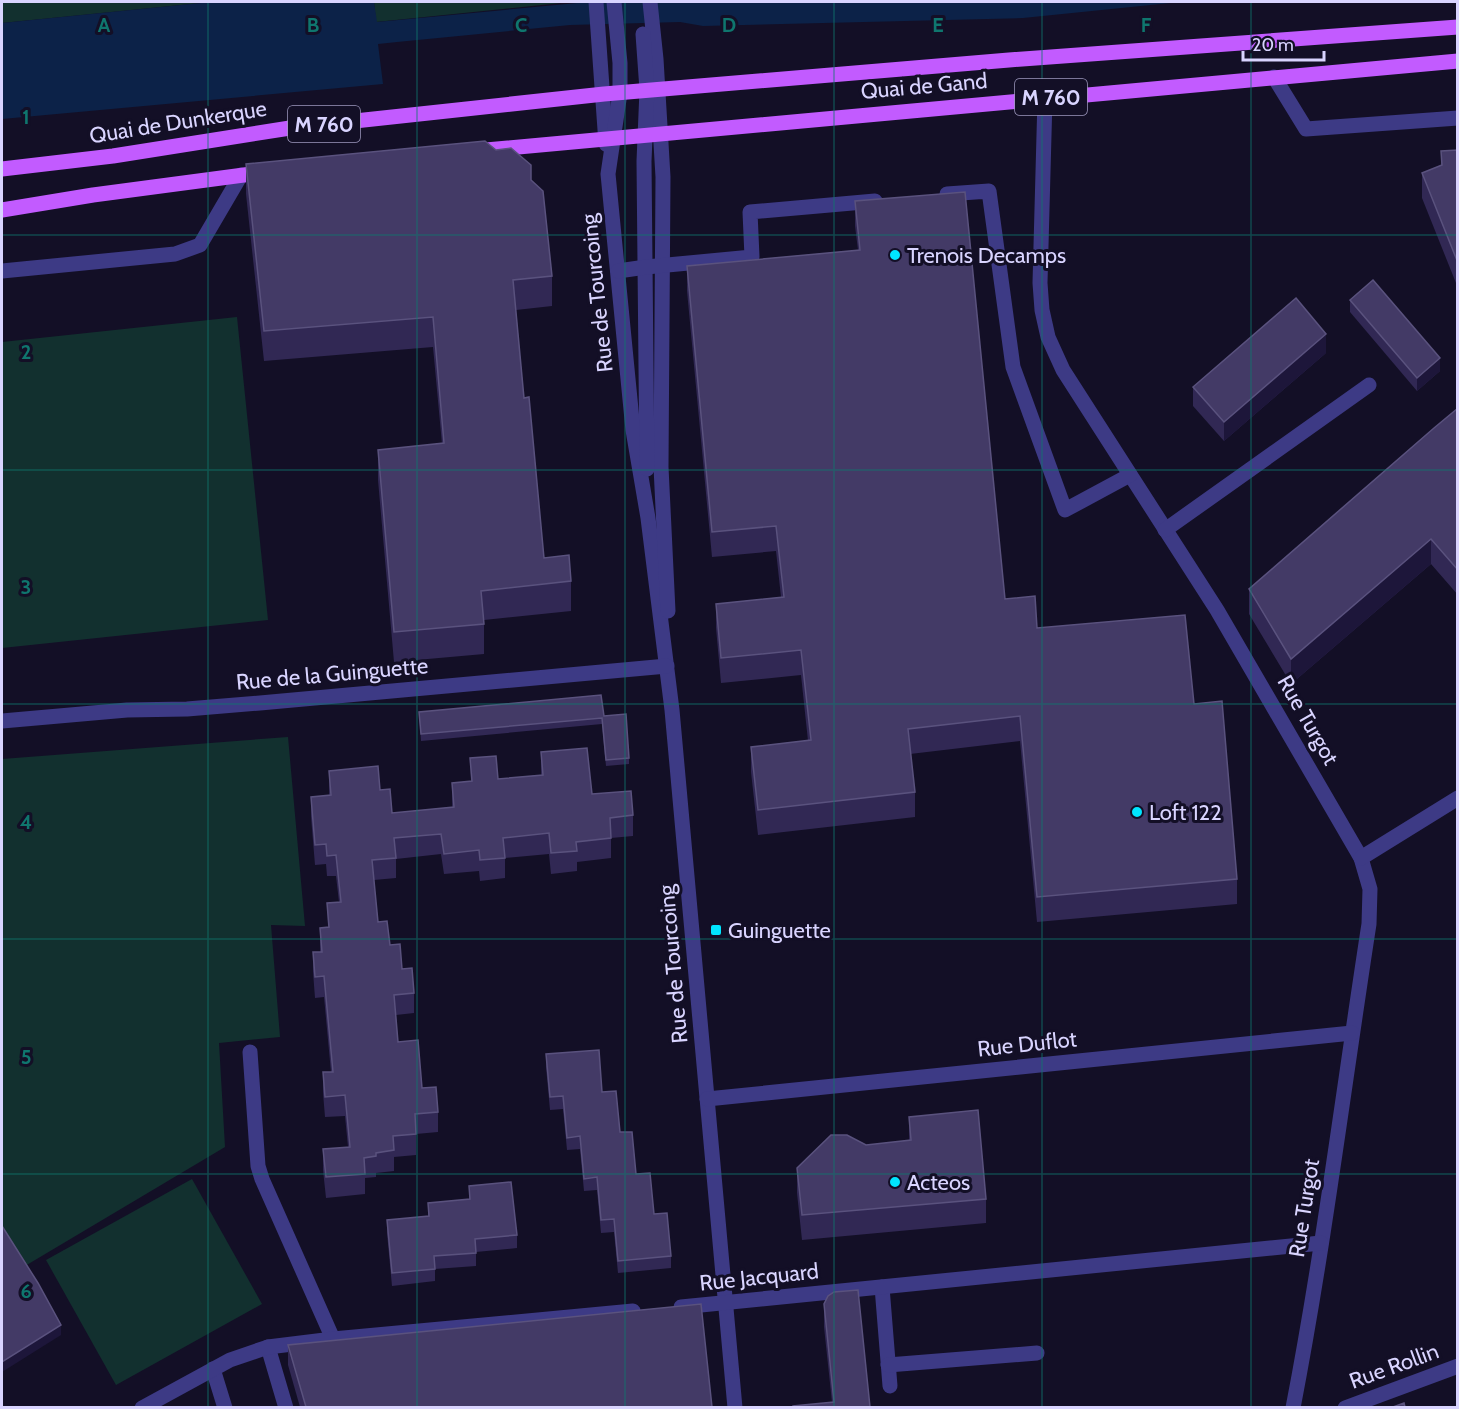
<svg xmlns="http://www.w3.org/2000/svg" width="1459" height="1409" font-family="Cabin,sans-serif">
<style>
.green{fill:#12302f}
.water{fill:#0c2248}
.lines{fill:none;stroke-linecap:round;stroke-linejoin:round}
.minor{stroke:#3d3a85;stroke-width:15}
.major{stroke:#c25bff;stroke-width:15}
.wall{fill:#312854}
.shaded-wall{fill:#1d163a}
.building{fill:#433a66;stroke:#5a527e;stroke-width:1.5}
.grid{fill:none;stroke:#0f766e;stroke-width:1.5;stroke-opacity:0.55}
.poi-dot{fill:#00e5ff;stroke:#130f26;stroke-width:2}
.labels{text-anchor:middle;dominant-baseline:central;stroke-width:6;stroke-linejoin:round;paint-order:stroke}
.shield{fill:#130f26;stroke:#9e99be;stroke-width:1.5}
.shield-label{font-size:21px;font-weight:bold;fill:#d9d4ff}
.street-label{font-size:22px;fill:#d9d4ff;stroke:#130f26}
.poi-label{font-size:22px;fill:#d9d4ff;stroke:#130f26;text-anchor:start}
.grid-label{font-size:20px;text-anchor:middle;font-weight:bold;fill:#0f766e;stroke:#130f26;stroke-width:6;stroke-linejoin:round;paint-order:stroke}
</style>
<rect width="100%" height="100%" fill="#130f26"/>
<g class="green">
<polygon points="2,2 211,2 2,23"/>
<polygon points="374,2 570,2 376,22"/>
<polygon points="237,317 268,620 2,648 2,342"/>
<polygon points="288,737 305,926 271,925 280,1037 219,1043 225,1147 25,1266 2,1229 2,759"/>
<polygon points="192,1179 262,1304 116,1385 46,1260"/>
</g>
<polygon class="water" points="211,2 374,2 377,22 588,2 1180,2 1023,18 703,26 680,22 570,25 397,42 378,44 383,84 2,119 2,23"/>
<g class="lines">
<g class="minor">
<polyline points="596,2 606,144"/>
<polyline points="614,2 620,63 620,93 608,174 633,430 648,518 672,710 735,1408"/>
<polyline points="650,2 656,59 663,177 661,467 668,611"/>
<polyline points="643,34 647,90 644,161 647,469"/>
<polyline points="1274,77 1306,129 1458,118"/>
<path d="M 1045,98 L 1040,283 L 1042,310 L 1048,337 L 1063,370 L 1217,610 L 1361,858 L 1370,889 L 1369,924 C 1344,1085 1324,1247 1293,1408"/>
<polyline points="947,194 989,191 1013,367 1065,510 1130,475"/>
<polyline points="2,271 175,254 200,245 241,175"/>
<polyline points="618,271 646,267 752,257 750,212 875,201"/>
<polyline points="1165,530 1369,385"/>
<polyline points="2,721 127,710 187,709 260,703 667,666"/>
<polyline points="1361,858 1458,798"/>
<polyline points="250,1052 258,1166 262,1179 333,1339"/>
<polyline points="707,1099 1352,1033"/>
<polyline points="882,1287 890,1386"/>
<polyline points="681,1307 1321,1243"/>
<polyline points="268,1347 286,1408"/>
<polyline points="888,1365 1037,1353"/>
<polyline points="213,1369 225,1408"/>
<polyline points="142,1408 230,1360 268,1347 333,1339 633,1311"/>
<polyline points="1345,1408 1458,1366"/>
</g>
<g class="major">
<polyline points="475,151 1458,61"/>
<polyline points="2,169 113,156 290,128 604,94 1009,60 1458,27"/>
<polyline points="2,210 93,195 266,172"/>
</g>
</g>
<g class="wall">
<polygon points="1458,150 1458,288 1422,198 1422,173 1441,165 1441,151"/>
<polygon points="246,164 531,181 552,276 552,306 516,310 524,398 544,558 571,581 571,611 484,620 484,654 394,662 378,480 378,450 442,444 433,347 264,361 246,194"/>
<polygon points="855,201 1005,599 1037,628 1194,704 1237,879 1237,904 1037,922 1020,741 910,754 915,792 915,817 758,835 751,772 751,747 808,741 801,675 721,683 716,628 716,604 781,597 776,551 712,557 687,291 687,266 858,250 855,226"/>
<polygon points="1350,300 1440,371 1417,391 1350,312"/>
<polygon points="1326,353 1224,441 1193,406 1193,387"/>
<polygon points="1458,408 1458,595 1431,564 1291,684 1249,614 1249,589"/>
<polygon points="419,712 604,716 629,758 629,764 606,766 602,724 421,741"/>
<polygon points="541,752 592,794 633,815 633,836 611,838 611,858 577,862 577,871 551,874 549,854 505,858 505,878 480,881 479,871 444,874 441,854 396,859 396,878 374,880 378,922 414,993 414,1013 396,1015 398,1042 422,1088 438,1112 438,1132 416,1134 416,1155 394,1157 394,1171 376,1173 376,1177 365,1178 365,1194 326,1198 323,1170 323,1149 348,1147 345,1116 325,1117 323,1093 323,1072 331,1072 324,997 315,998 313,972 313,952 320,952 320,928 328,927 327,903 339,902 336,876 327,876 326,864 315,865 311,817 311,797 329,795 329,771 380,790 392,813 452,807 452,783 471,781 470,758 498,779 541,775"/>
<polygon points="546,1054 602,1092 671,1256 671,1268 618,1273 614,1232 601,1233 597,1190 584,1191 580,1149 567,1150 563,1109 550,1110 546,1067"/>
<polygon points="909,1117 986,1199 986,1223 802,1240 797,1193 797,1168 866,1145 909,1141"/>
<polygon points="469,1186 517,1235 517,1248 476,1252 476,1266 435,1269 435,1281 392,1286 387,1233 387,1220 428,1216 428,1203 469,1199"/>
<polygon points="824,1304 870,1407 832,1402 824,1327"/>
<polygon points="288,1345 712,1407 300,1407 288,1365"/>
</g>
<g class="shaded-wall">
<polygon points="1326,334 1326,353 1224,441 1224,422"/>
<polygon points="1440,358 1440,371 1417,391 1417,378"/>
<polygon points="1431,539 1431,564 1291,684 1291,659"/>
<polygon points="61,1325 61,1335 2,1372 2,1362"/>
</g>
<g class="building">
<polygon points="485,141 496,150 511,148 531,165 531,180 543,191 552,276 513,280 524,398 529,397 544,558 569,555 571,581 481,591 484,624 394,632 378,450 444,443 433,317 264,331 246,164"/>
<polygon points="1458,150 1458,263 1422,173 1442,165 1441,151"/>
<polygon points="965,192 1005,599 1035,596 1037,628 1185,615 1194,704 1222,701 1237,879 1037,897 1020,716 908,729 915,792 758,810 751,747 811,740 801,650 721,658 716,604 784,597 776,526 712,532 687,266 860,250 855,201"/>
<polygon points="1373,280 1440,358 1417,378 1350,300"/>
<polygon points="1296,298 1326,334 1224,422 1193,387"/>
<polygon points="1458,408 1458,570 1431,539 1291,659 1249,589 1434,428"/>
<polygon points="601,695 604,716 626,714 629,758 606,760 602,718 421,734 419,712"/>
<polygon points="587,748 592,794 631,791 633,815 610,818 611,838 576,842 577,851 551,853 549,833 503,838 505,858 480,860 479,850 444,854 441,834 417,836 394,838 396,858 372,860 378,922 387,921 390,945 400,944 402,969 412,968 414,993 394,995 398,1042 418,1040 422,1088 436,1087 438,1112 415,1114 416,1134 393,1136 394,1150 376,1153 376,1156 364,1158 365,1174 326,1177 323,1149 350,1147 345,1095 325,1097 323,1072 333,1072 324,976 315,977 313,952 322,952 320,928 329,927 327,903 341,902 336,855 327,856 326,844 315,845 311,797 331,795 329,771 378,766 380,790 390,789 392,813 454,807 452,783 472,781 470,758 496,756 498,779 543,775 541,752"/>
<polygon points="599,1050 602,1092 616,1091 620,1132 632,1132 636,1174 650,1173 654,1214 667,1213 671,1256 618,1261 614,1219 601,1220 597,1177 584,1179 580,1136 567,1138 563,1096 550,1097 546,1054"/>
<polygon points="978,1110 986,1199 802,1215 797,1168 831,1135 847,1135 866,1145 911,1140 909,1117"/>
<polygon points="511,1182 517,1235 475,1239 476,1253 434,1256 435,1269 392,1273 387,1220 429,1216 428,1203 470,1199 469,1186"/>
<polygon points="2,1226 38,1283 61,1325 2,1362"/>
<polygon points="858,1290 870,1407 793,1407 793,1406 834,1402 824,1304 828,1296 834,1292"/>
<polygon points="701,1304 712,1407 306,1407 288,1345"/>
<polygon points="1404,1403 1405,1407 1393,1407"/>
</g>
<path class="grid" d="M 208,2 L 208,1408M 417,2 L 417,1408M 625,2 L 625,1408M 834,2 L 834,1408M 1042,2 L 1042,1408M 1251,2 L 1251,1408M 2,235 L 1458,235M 2,470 L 1458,470M 2,704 L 1458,704M 2,939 L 1458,939M 2,1174 L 1458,1174"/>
<g class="poi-dot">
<circle cx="895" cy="255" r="6"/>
<circle cx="1137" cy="812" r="6"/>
<rect x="710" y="924" width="12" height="12" rx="3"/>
<circle cx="895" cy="1182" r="6"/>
</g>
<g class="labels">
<g class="shield">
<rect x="1015" y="79" width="72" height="36" rx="4.5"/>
<rect x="288" y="106" width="72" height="36" rx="4.5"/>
</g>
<g class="shield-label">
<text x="1051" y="97">M 760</text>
<text x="324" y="124">M 760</text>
</g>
<g class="street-label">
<text transform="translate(924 86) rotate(-5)">Quai de Gand</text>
<text transform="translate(178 122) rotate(-9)">Quai de Dunkerque</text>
<text transform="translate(597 293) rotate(-96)">Rue de Tourcoing</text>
<text transform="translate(332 674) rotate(-5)">Rue de la Guinguette</text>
<text transform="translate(1308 720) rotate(60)">Rue Turgot</text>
<text transform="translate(673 964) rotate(-95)">Rue de Tourcoing</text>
<text transform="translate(1027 1044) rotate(-6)">Rue Duflot</text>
<text transform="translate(1304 1208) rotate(-81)">Rue Turgot</text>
<text transform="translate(759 1277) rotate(-6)">Rue Jacquard</text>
<text transform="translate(1394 1366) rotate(-20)">Rue Rollin</text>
</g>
<g class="poi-label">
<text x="907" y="255">Trenois Decamps</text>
<text x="1149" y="812">Loft 122</text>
<text x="728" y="930">Guinguette</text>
<text x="907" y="1182">Acteos</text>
</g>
</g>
<g class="grid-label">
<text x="104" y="32">A</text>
<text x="313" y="32">B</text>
<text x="521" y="32">C</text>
<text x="729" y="32">D</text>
<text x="938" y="32">E</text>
<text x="1146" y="32">F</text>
<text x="26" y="124">1</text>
<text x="26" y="359">2</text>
<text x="26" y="594">3</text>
<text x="26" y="829">4</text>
<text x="26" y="1064">5</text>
<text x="26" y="1298">6</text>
</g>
<rect width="1459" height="1409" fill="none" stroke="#d9d4ff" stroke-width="6"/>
<path d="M1243 51v9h81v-9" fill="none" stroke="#d9d4ff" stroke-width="3"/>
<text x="1252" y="51" font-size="18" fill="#d9d4ff" stroke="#130f26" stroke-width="4.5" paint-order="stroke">20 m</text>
</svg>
